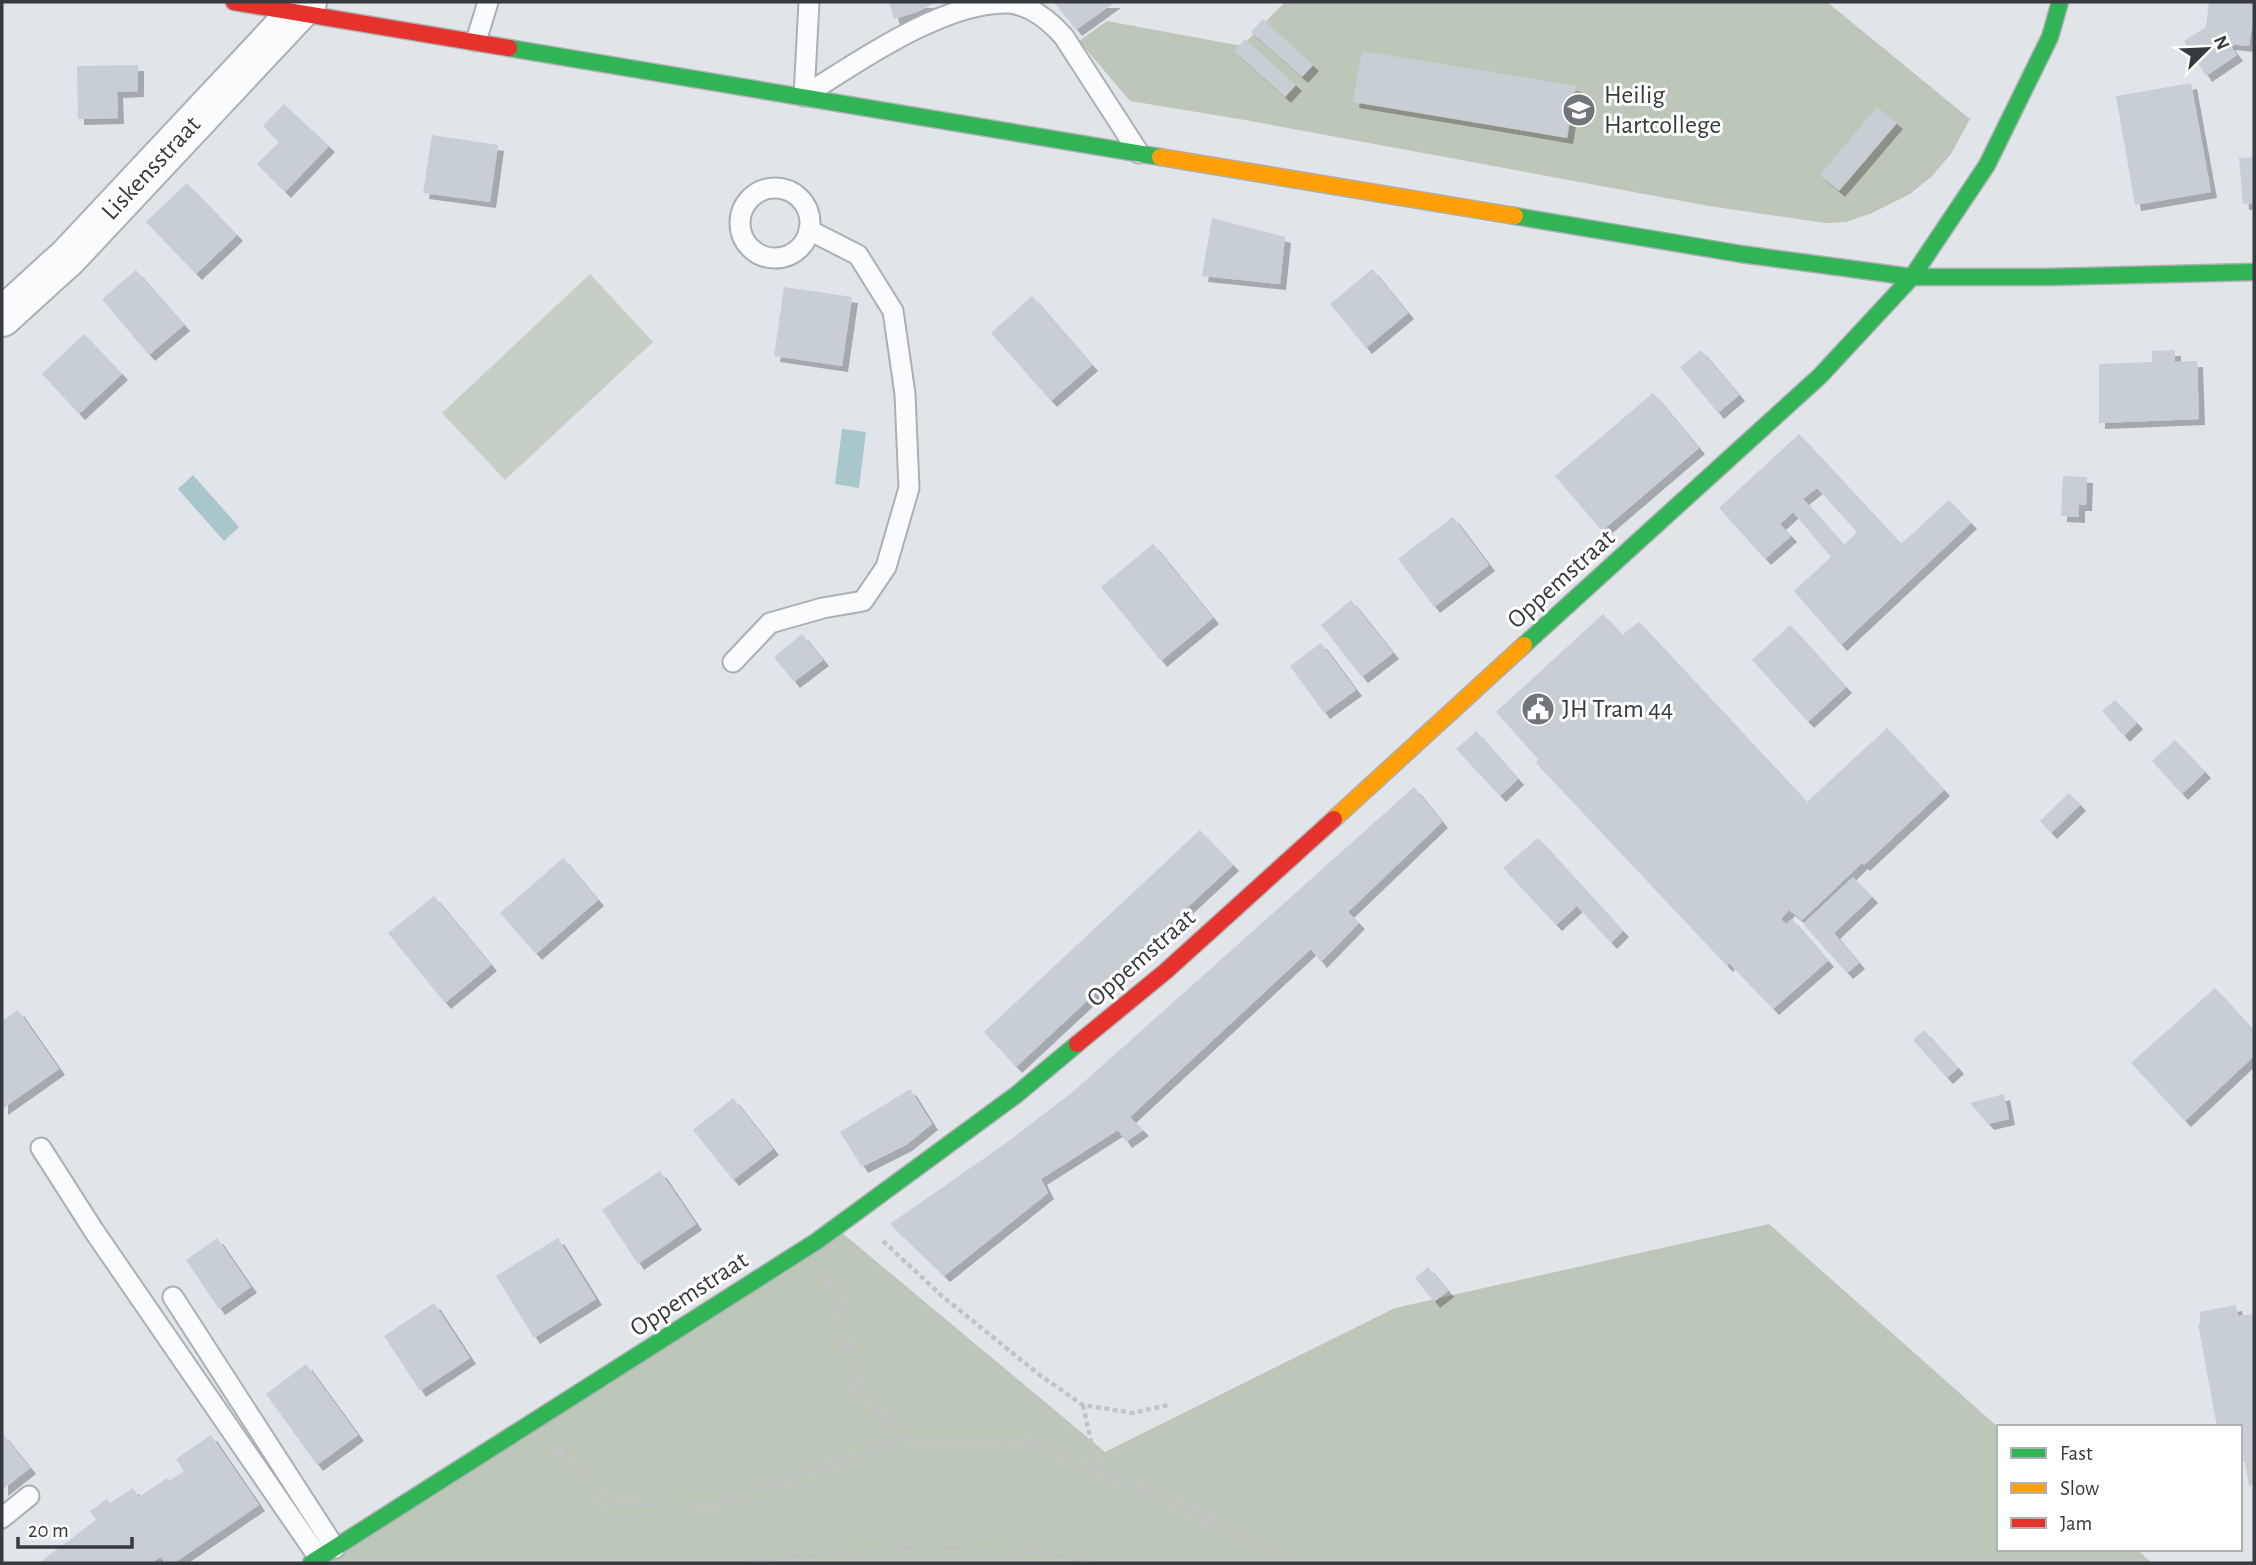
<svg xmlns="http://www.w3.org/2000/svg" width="2256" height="1565" font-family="'Alegreya Sans',sans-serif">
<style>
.green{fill:#c6cfc6}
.forest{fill:#bcc7ba}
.water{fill:#a9c6ca}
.building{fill:#c7ced4;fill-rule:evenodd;filter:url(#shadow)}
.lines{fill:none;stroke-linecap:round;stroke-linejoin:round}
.lane-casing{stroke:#acafb3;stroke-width:23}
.street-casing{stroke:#acafb3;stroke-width:42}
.fast-casing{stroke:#acafb3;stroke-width:19}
.slow-casing{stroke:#acafb3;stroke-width:19}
.jam-casing{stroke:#acafb3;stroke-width:19}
.path{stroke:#c2c4c7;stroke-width:4.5;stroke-dasharray:5 3.5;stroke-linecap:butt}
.lane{stroke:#fafbfc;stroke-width:19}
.street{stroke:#fafbfc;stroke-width:38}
.fast{stroke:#30b455;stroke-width:16}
.slow{stroke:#ff9f0a;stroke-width:16}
.jam{stroke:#e5322d;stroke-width:16}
.tram{stroke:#bfc0c1;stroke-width:2}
.labels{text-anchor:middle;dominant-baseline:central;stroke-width:6;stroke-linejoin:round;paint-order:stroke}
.poi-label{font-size:26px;fill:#373a3e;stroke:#fff;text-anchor:start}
.street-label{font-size:26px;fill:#373a3e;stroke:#fff}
</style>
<defs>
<filter id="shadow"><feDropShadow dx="6" dy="6" stdDeviation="0" flood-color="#0004"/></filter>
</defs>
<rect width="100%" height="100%" fill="#e1e5ea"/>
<polygon class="green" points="590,274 653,342 505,480 442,413"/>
<g class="forest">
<polygon points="1285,2 1827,2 1970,119 1951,154 1931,177 1910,194 1872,213 1846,222 1825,223 1709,206 1245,120 1130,101 1079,41 1107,21 1242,46"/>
<polygon points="1769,1224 1999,1428 1999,1549 2136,1549 2152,1563 326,1563 835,1227 1105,1452 1395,1308"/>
</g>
<g class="water">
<polygon points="842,429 866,432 859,488 835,484"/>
<polygon points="193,475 239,527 224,541 178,489"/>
</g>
<g class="building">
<polygon points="889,2 937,2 917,12 894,19"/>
<polygon points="1054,2 1115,2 1076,30"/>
<polygon points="2209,2 2254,2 2254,13 2249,46 2229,44 2237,55 2206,76 2184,41 2206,27"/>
<polygon points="1263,19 1313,65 1302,77 1251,32"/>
<polygon points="1245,39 1296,85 1285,97 1234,51"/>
<polygon points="1362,51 1576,86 1567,138 1353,102"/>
<polygon points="138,65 138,91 117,92 118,118 78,119 77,66"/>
<polygon points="2191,83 2211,192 2135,205 2116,96"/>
<polygon points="284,104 329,146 285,192 257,164 279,142 263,126"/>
<polygon points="1877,107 1897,123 1839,191 1820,175"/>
<polygon points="432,135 498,145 490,202 423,193"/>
<polygon points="2254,157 2254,203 2243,204 2239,158"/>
<polygon points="187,183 237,235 196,274 146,222"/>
<polygon points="1212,218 1285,237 1280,284 1202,276"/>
<polygon points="1372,269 1408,313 1366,348 1330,304"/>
<polygon points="136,270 184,325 149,355 102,299"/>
<polygon points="784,287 852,297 842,366 774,356"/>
<polygon points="1032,296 1092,365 1051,401 991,333"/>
<polygon points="84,334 122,374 79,414 42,374"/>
<polygon points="1701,350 1739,395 1718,413 1680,367"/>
<polygon points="2175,350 2175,362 2197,361 2199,419 2099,423 2099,364 2152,362 2152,351"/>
<polygon points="1653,393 1699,448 1602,531 1555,476"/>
<path d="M 1799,434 L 1901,544 L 1949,500 L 1971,523 L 1841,645 L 1794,591 L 1831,557 L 1793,512 L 1780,524 L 1791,536 L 1765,559 L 1719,508 ZM 1817,488 L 1857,532 L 1844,545 L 1803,499 Z"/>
<polygon points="2063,476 2087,477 2086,505 2079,505 2079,517 2061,516"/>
<polygon points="1453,517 1489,565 1434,607 1398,559"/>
<polygon points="1153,544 1213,618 1161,661 1101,587"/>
<polygon points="1351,600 1393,653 1362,677 1321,625"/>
<polygon points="1603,614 1622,635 1639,622 1807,802 1887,728 1944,790 1864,865 1862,863 1802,920 1789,910 1781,919 1786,924 1792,919 1828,961 1773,1009 1729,963 1727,966 1536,763 1538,759 1496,712"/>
<polygon points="1790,625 1846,687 1808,722 1752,660"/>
<polygon points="802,634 823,660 794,682 774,657"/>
<polygon points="1321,643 1356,690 1324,713 1290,666"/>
<polygon points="2115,700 2137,723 2124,736 2102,711"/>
<polygon points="1476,731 1518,779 1500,796 1456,749"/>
<polygon points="2175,740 2205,772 2182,794 2152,761"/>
<polygon points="1414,787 1442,822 1348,912 1359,923 1321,962 1311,949 1130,1117 1143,1130 1126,1142 1118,1130 1041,1179 1048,1193 944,1276 890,1224 1009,1141 1075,1090"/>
<polygon points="2069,793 2080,805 2051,833 2040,821"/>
<polygon points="1200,830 1233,865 1016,1067 984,1032"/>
<polygon points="1538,838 1623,931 1611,943 1577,906 1556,925 1503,868"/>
<polygon points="563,858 598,900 536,954 500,913"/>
<polygon points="1853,877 1872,897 1834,933 1859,963 1847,973 1803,924"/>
<polygon points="434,896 491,965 445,1003 388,933"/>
<polygon points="2215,988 2254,1031 2254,1056 2185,1121 2131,1063"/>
<polygon points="18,1010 59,1069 2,1109 2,1021"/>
<polygon points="1924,1030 1958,1068 1947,1078 1913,1040"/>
<polygon points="910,1089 932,1124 906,1145 862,1167 840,1132"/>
<polygon points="2004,1094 2009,1119 1988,1124 1970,1103"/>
<polygon points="733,1098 773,1149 733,1180 693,1130"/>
<polygon points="660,1171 696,1224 638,1264 602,1210"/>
<polygon points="217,1238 251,1287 219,1309 186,1260"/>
<polygon points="558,1238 596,1299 534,1338 496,1276"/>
<polygon points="1428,1267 1448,1291 1434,1302 1415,1278"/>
<polygon points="434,1303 470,1358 420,1391 384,1336"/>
<polygon points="2236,1305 2238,1316 2254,1314 2254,1484 2249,1486 2245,1462 2242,1462 2240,1453 2240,1427 2217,1427 2198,1324 2200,1323 2200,1312"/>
<polygon points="306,1364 358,1435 317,1465 266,1394"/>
<polygon points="2,1433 30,1468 2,1490"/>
<polygon points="211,1435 259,1505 174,1563 165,1563 161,1557 151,1563 39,1563 96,1520 90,1511 107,1499 110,1503 133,1488 139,1497 167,1478 169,1481 184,1471 176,1459"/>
</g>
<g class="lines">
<defs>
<g id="lane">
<polyline points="476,41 488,2"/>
<path d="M 805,95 C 858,62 945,0 1010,3 C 1032,6 1050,21 1064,37 L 1139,153"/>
<polyline points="804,96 809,2"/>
<circle cx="775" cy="223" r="35"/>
<polyline points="733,662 770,623 823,608 863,601 886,567 909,488 905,394 893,311 858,255 809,230"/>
<polyline points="41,1148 94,1231 319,1558"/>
<polyline points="173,1297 335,1548"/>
<polyline points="2,1518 29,1496"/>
</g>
<polyline id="street" points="2,317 68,257 307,2"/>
<g id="fast">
<polyline points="509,48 1160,157"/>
<polyline points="1515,216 1741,254 1912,277 2048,277 2254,272"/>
<polyline points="1524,645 1820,376 1912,277 1987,165 2050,37 2060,2"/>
<polyline points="311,1563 817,1241 1016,1095 1077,1044"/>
</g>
<g id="slow">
<polyline points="1160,157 1515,216"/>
<polyline points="1334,819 1524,645"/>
</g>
<g id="jam">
<polyline points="234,2 509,48"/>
<polyline points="1077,1044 1166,971 1334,819"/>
</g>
</defs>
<use href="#lane" class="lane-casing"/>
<use href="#street" class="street-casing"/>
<use href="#fast" class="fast-casing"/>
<use href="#slow" class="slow-casing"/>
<use href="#jam" class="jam-casing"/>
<g class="path">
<polyline points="883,1241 942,1296 1041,1376 1083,1405 1133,1413 1168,1405"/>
<polyline points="830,1277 839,1303 857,1388 905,1439"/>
<polyline points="1083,1405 1097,1470"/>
<polyline points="559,1451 609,1505 721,1503 905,1439 1022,1439 1191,1511 1287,1563"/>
</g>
<use href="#lane" class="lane"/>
<use href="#street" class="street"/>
<use href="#fast" class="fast"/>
<use href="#slow" class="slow"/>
<use href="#jam" class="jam"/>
<polyline class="tram" points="742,1563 838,1552 930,1548 1037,1553 1098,1563"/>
</g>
<defs>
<symbol id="school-disc" viewBox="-11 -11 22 22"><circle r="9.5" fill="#72767a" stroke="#fff"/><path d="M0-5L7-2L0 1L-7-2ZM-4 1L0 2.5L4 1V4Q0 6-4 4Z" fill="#fff"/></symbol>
<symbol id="civic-disc" viewBox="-11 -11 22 22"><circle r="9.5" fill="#72767a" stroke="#fff"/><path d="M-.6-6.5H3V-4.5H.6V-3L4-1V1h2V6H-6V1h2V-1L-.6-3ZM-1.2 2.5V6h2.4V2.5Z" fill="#fff"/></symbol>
</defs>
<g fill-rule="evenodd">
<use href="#school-disc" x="1560" y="91" width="38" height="38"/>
<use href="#civic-disc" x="1519" y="690" width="38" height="38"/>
</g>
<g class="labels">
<g class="poi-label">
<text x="1604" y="95">Heilig<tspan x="1604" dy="30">Hartcollege</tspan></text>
<text x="1562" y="709">JH Tram 44</text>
</g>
<g class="street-label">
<text transform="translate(151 168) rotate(-47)">Liskensstraat</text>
<text transform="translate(1561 579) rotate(-42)">Oppemstraat</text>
<text transform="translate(1141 958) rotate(-41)">Oppemstraat</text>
<text transform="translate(689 1294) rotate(-33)">Oppemstraat</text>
</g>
</g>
<rect width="2256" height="1565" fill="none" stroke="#373a3e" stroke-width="7"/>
<rect x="1997" y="1425" width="245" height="126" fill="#ffffff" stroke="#afb0b2" stroke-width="2"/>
<rect x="2011" y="1448" width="35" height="10" fill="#30b455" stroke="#afb0b2" stroke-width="2"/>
<text x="2060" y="1460" font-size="21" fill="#373a3e">Fast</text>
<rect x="2011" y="1483" width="35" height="10" fill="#ff9f0a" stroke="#afb0b2" stroke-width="2"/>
<text x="2060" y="1495" font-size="21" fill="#373a3e">Slow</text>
<rect x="2011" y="1518" width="35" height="10" fill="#e5322d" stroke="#afb0b2" stroke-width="2"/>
<text x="2060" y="1530" font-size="21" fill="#373a3e">Jam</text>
<g transform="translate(2207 49) rotate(66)" stroke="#ffffff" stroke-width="5" paint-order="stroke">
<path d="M0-5L12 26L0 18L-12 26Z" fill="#373a3e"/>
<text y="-10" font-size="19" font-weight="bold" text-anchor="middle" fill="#373a3e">N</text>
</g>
<path d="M18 1537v10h114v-10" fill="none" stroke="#373a3e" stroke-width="3.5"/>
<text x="28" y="1537" font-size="21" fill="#373a3e" stroke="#ffffff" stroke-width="5" paint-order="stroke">20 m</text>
</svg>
